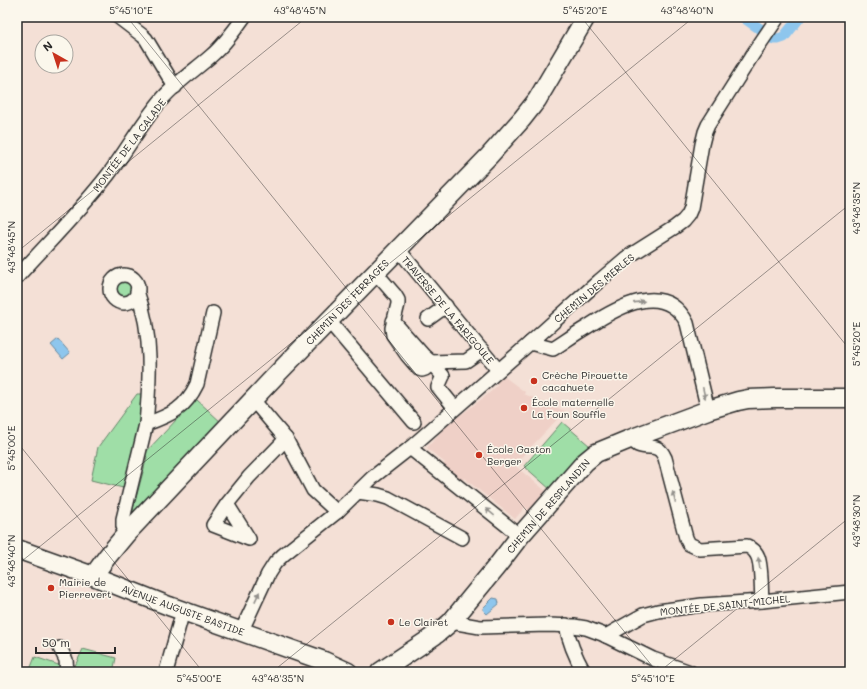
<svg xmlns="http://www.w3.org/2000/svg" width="867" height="689" font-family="Mali,sans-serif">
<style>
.built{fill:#efd0c7}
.green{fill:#9fdea7;stroke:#658469}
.water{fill:#8ec6ed;stroke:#66889f}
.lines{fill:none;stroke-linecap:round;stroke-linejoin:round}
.canal{stroke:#8ec6ed;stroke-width:11}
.street-casing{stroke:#2b2b2b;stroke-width:16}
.secondary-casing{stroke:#2b2b2b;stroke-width:21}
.street{stroke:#fbf7ec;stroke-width:13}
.secondary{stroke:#fbf7ec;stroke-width:18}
.oneway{fill:#93918c}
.ticks{fill:none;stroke:#2b2b2b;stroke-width:1;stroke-opacity:0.45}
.poi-dot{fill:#c8321e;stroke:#fbf7ec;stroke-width:1.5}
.labels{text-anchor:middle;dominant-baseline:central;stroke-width:3;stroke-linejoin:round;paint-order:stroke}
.street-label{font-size:10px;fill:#2b2b2b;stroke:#fbf7ec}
.poi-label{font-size:10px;fill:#2b2b2b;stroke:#fbf7ec;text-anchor:start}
.neatline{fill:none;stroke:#2b2b2b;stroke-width:1.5}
.ticks-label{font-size:10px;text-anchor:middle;fill:#2b2b2b}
</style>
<rect width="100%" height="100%" fill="#f4e0d6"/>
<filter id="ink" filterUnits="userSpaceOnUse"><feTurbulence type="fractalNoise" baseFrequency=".025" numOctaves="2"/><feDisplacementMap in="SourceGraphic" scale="8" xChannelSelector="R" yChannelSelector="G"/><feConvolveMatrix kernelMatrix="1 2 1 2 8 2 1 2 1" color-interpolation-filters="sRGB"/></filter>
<g filter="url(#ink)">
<polygon class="built" points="500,375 506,378 525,392 524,394 565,411 514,465 547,492 530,513 525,507 515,519 464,478 462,482 442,466 445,463 427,448 444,428 487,395 498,385 494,381"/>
<g class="green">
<circle cx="123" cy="289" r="9"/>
<polygon points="137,394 145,394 139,431 123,488 91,480 98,447"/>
<polygon points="196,399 223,424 170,479 132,513 147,457 144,454"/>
<polygon points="562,422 590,446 551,490 524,466"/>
<polygon points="83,649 116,658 113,672 29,672 35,657 73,670"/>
</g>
<g class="water">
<polygon points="58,339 70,353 63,359 51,345"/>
<polygon points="493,598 498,599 499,604 487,614 483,610 483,608"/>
</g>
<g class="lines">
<polyline class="canal" points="743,17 763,31 770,37 774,39 778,39 784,37 800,17"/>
<defs>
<g id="street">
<polyline points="118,17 143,36 146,39 175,87"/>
<polyline points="398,249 498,370"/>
<polyline points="376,273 395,295 398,300 398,304 392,328 393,335 407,355 419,369 422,370 425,369 432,363 424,356 393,321"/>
<circle cx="124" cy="289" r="14"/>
<path d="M 17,277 C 48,243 80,211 108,175 C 127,150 142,122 163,98 C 177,82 195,70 211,56 C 224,45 234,31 244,17"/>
<path d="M 137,291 C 153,335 150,379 146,424"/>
<polyline points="428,319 446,306"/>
<polyline points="329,321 414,422"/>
<path d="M 530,343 L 553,349 C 564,342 575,334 587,327 C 616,308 664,279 687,323 L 708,410"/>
<polyline points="430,362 466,361 482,350"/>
<polyline points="432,364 443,376 438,387 455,408"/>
<polyline points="253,400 286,439 313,490 337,512"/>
<path d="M 630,439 C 632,441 635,443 638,445 C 650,450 658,442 665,458 L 686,538 L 689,544 L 700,549 L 747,546 C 752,548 756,552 758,557 C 762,568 761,589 762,601"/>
<polyline points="410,448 520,536"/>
<polyline points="358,492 378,495 388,498 462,538"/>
<polyline points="227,504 213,525 249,539 227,504 249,477 286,439"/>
<path d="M 126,534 L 123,526 L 123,519 L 146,424 C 171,415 185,409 197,384 L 213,313"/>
<polyline points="451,622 480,627 548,625 574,626 586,628 602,634 653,659 690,672"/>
<path d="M 566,625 C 569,642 576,658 584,672"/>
<polyline points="241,632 268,574 275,563 283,555 337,512 373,477 410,448 530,343 599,281 626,258 675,227 683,221 688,215 691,208 702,144 705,132 708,125 753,54 778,17"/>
<polyline points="606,636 634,620 643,615 658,611 702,605 762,601 850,592"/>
<polyline points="60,648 66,660 67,672"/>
<polyline points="166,672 183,611"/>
</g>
<g id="secondary">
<polyline points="17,549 93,576 169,606 324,661 348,672"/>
<polyline points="93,576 107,557 126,534 278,373 489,156 522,119 537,100 586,17"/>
<polyline points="380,672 425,642 438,633 451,622 497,566 520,536 585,462 596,453 630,439 708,410 738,401 748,399 775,398 850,398"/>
</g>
</defs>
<use href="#street" class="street-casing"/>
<use href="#secondary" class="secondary-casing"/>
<use href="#street" class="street"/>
<use href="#secondary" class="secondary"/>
</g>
<defs><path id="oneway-solid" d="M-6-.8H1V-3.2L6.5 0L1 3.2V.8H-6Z"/></defs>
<g class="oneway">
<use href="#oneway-solid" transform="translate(639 302) rotate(-8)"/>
<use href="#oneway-solid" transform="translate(704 393) rotate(77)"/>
<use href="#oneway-solid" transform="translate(674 497) rotate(-105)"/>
<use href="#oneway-solid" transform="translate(490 512) rotate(-141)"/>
<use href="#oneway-solid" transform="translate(759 563) rotate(-99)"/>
<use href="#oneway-solid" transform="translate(257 597) rotate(-65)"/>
</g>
</g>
<path class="ticks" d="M 127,17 L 657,672M 581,17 L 850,350M 17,252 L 307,17M 17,442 L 203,672M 17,565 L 694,17M 272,672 L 850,204M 659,672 L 850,517"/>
<g class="poi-dot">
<circle cx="534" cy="381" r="4"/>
<circle cx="524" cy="408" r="4"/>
<circle cx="479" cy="455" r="4"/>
<circle cx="51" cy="588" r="4"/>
<circle cx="391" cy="622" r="4"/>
</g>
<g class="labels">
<g class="street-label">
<text transform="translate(129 145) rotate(-53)">MONTÉE DE LA CALADE</text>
<text transform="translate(594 288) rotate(-40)">CHEMIN DES MERLES</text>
<text transform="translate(347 302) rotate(-46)">CHEMIN DES FERRAGES</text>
<text transform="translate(448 310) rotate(50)">TRAVERSE DE LA FARIGOULE</text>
<text transform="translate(548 506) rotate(-49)">CHEMIN DE RESPLANDIN</text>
<text transform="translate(725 605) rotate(-6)">MONTÉE DE SAINT-MICHEL</text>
<text transform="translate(183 610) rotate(20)">AVENUE AUGUSTE BASTIDE</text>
</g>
<g class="poi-label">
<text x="542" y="375">Crèche Pirouette<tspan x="542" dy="12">cacahuete</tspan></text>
<text x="532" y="402">École maternelle<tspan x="532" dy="12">La Foun Souffle</tspan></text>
<text x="487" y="449">École Gaston<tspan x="487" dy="12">Berger</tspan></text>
<text x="59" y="582">Mairie de<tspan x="59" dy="12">Pierrevert</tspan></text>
<text x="399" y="622">Le Clairet</text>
</g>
</g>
<rect width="867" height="689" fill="none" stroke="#fbf7ec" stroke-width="44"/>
<g transform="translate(54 54) rotate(321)"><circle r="19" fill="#fbf7ec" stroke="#a8a59f"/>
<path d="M0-3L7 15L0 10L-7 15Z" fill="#c8321e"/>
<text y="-6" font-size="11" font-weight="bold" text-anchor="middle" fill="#2b2b2b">N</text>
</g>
<path d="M36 647v6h79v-6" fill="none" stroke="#2b2b2b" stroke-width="2"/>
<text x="42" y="647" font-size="12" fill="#2b2b2b" stroke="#fbf7ec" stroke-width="3" paint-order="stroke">50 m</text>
<rect x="22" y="22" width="823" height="645" class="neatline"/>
<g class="ticks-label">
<text x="131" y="14">5°45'10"E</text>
<text x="300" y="14">43°48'45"N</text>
<text x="585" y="14">5°45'20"E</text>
<text x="687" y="14">43°48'40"N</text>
<text transform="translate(856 208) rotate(-90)" y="4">43°48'35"N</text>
<text transform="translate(11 247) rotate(-90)" y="4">43°48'45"N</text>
<text transform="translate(856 344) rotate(-90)" y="4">5°45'20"E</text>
<text transform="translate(11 448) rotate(-90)" y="4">5°45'00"E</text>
<text transform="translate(856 521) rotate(-90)" y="4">43°48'30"N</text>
<text transform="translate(11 561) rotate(-90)" y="4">43°48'40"N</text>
<text x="199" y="682">5°45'00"E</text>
<text x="278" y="682">43°48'35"N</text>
<text x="653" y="682">5°45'10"E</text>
</g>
</svg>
